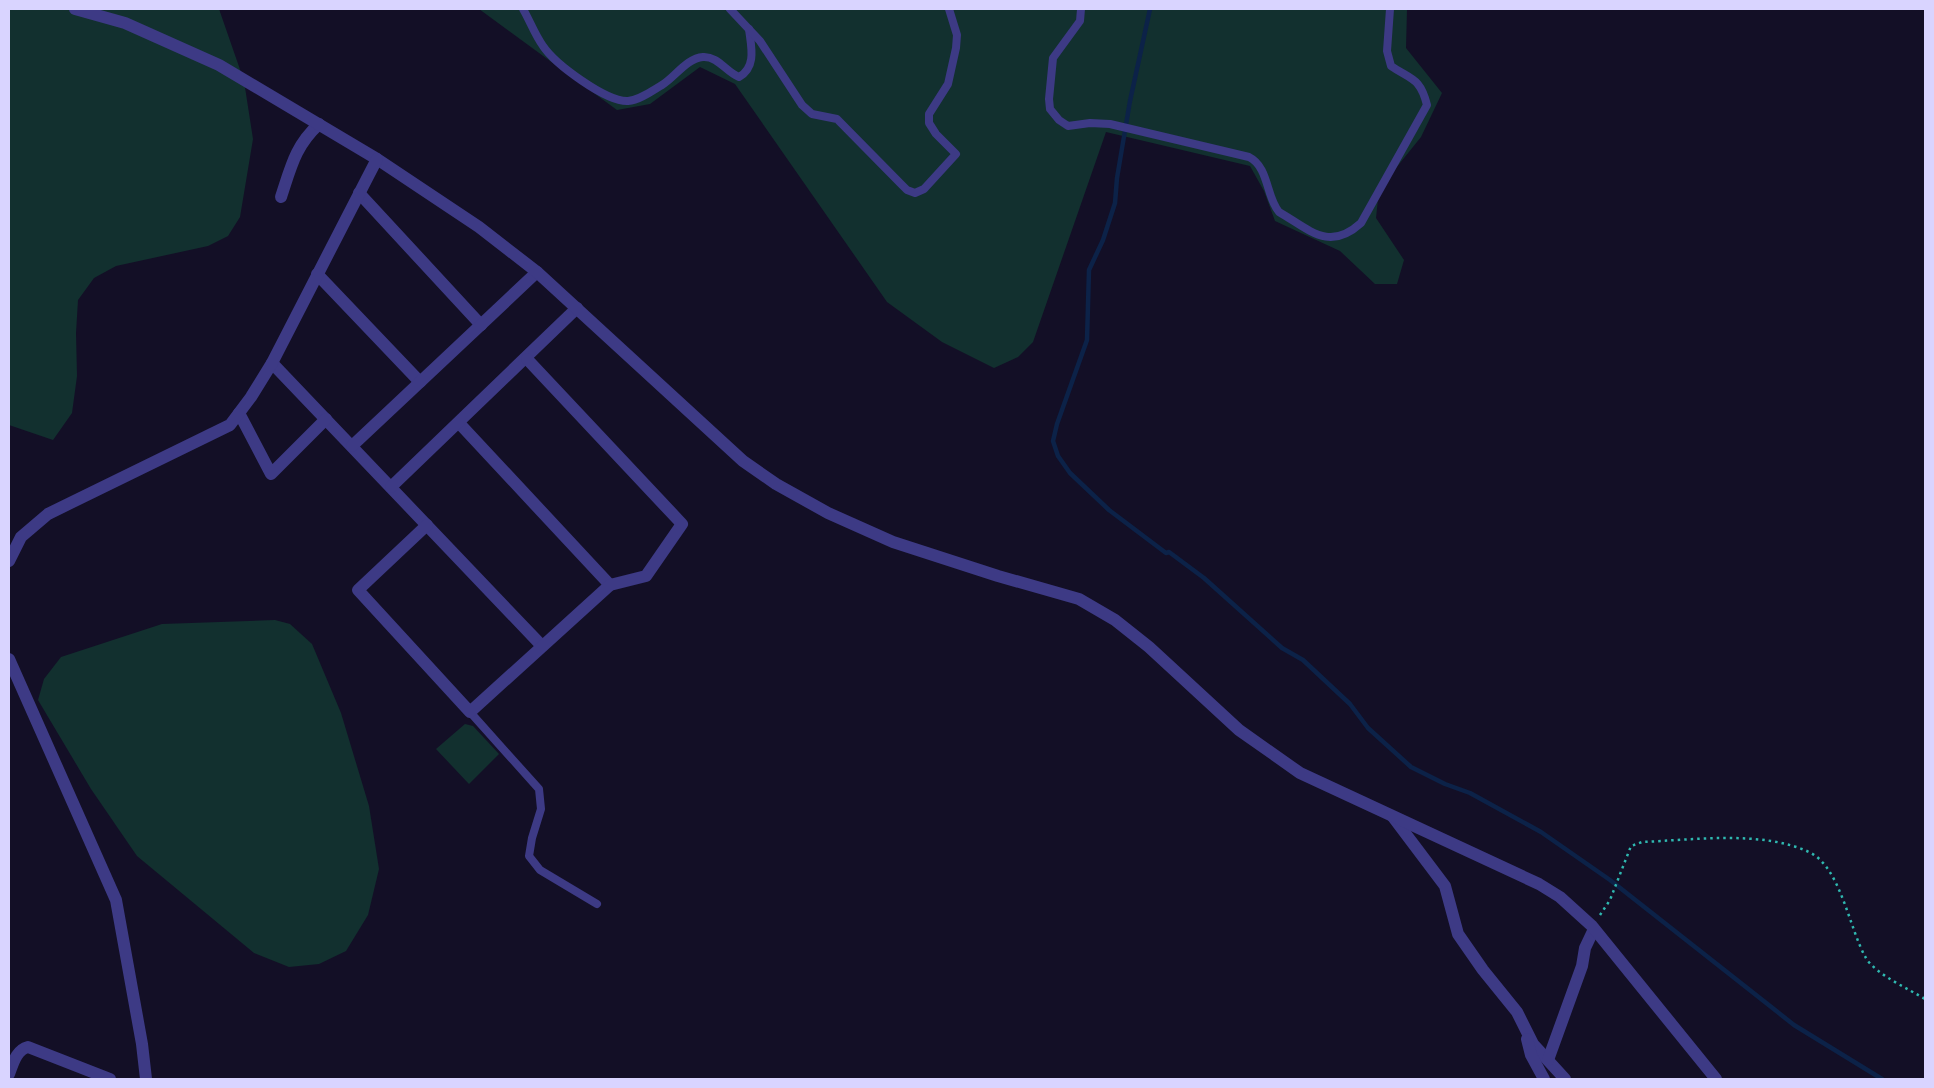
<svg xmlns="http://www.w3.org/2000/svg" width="1934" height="1088" font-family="'IBM Plex Sans',sans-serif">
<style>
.green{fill:#12302f}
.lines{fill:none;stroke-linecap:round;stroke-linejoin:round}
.stream{stroke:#0c2248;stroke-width:4.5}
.path{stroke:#2fb8b0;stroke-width:2.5;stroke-dasharray:2.5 4;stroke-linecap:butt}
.service{stroke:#3d3a85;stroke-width:8}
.minor{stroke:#3d3a85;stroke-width:12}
.tertiary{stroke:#3d3a85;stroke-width:12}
</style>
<rect width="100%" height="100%" fill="#130f26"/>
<g class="green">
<polygon points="9,9 219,9 244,81 253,139 240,217 228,236 208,246 116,266 94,278 78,300 76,333 77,376 72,413 53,440 9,425"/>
<polygon points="479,9 1407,9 1406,48 1442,93 1421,137 1379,189 1376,218 1404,260 1397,284 1375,284 1340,251 1275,221 1264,191 1250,166 1106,132 1033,342 1018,357 994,368 942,342 887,302 735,84 700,67 650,104 617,110"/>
<polygon points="275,620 290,624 312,644 341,713 369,806 379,869 368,915 346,951 319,964 289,967 254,953 137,856 91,789 38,700 44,679 61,657 162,624"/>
<polygon points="465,724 473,726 499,754 469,784 436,749"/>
</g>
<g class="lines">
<polyline class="stream" points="1150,9 1130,101 1117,178 1115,203 1103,240 1089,270 1087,340 1057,424 1053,441 1058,456 1070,473 1109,510 1166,553 1169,552 1204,578 1282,648 1303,660 1350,704 1368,728 1411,767 1445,784 1470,793 1541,832 1610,880 1794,1025 1882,1079"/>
<path class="path" d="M 1600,915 L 1610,900 L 1631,846 L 1642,842 C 1693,840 1762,830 1809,852 C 1841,867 1849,929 1866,958 C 1875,974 1909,989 1925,999"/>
<g class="service">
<path d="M 523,9 C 530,21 535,35 543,46 C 555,64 606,102 628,101 C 640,100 652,91 662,85 C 675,77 687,58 703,57 C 718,56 726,72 739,77 C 757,67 751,46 749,29"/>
<polyline points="730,9 760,41 802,105 812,114 837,119 901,184 907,190 915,193 924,189 956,154 936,134 929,123 929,114 948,84 956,48 957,35 949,9"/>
<path d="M 1081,9 L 1080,21 L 1053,58 L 1049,99 L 1050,109 L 1059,120 L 1068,126 L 1090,123 L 1110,124 L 1249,157 C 1269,167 1266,197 1279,212 C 1310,230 1329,252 1361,223 L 1427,105 C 1420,77 1411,80 1391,66 L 1387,51 L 1390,9"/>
<polyline points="470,712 539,789 541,809 532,838 529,856 540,870 597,904"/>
</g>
<g class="minor">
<polyline points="359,193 481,325"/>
<path d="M 281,197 C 291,167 295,146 319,124"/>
<polyline points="317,274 420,382"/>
<polyline points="272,363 542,646"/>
<polyline points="239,413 271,474 326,419"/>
<polyline points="459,423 610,585"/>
<polyline points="352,446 537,272"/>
<polyline points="391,487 577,308"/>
<polyline points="427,525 358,590 470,712 610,585 646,576 682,524 527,359"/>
<polyline points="1393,817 1445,886 1458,934 1483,970 1517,1012 1533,1044 1565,1079"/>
<polyline points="1527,1039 1531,1055 1544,1079"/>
<polyline points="1548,1060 1582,966 1585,948 1594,929"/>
<path d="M 9,1074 C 13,1064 16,1050 28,1047 L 110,1079"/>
</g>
<g class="tertiary">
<polyline points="75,9 125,23 219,65 377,159 479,227 537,272 743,461 776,484 828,513 893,542 998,576 1079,599 1115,620 1149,647 1239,730 1300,773 1539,884 1560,897 1592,926 1716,1079"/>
<polyline points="9,561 21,537 48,514 230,425 251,397 272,363 377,159"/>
<polyline points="9,659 116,900 142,1044 146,1079"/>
</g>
</g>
<rect width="1934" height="1088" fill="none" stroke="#d9d4ff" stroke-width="20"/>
</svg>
